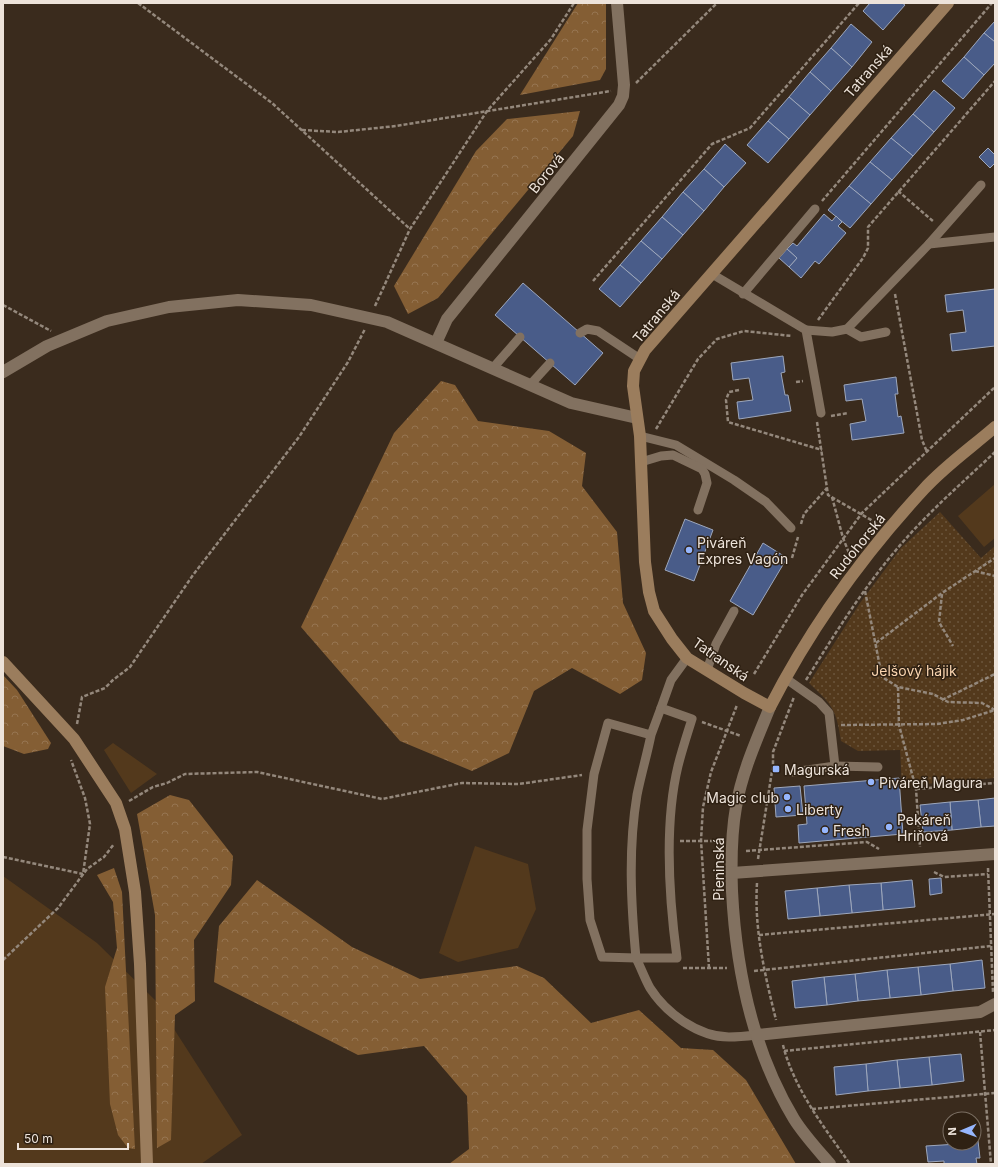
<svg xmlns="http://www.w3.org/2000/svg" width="998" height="1167" font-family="Inter,sans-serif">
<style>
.grass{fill:#53391c}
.forest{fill:url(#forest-crowns)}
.park{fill:url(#park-dots)}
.building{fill:#495c89;stroke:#9da7bc}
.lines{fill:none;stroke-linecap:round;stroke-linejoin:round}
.path{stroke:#94887c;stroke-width:2.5;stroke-dasharray:4 2;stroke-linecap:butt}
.lane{stroke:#827160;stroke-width:9}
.street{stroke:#827160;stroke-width:12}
.secondary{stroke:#9b7d5d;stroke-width:12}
.poi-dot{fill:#96b6fd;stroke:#2f2113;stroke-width:1.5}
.labels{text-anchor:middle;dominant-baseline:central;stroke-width:3;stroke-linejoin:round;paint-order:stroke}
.street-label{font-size:14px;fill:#ede3da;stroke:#2f2113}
.poi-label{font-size:14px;fill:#ede3da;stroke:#2f2113;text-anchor:start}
.park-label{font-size:14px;fill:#fad5b0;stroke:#2f2113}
</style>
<defs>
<pattern id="forest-crowns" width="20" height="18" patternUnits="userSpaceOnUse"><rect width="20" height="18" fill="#845e34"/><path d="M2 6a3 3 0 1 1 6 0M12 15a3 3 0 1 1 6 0" fill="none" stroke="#967551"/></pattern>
<pattern id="park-dots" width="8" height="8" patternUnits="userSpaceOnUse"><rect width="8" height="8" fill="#53391c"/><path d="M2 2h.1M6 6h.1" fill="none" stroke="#6c563c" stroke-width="1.8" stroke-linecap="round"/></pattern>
</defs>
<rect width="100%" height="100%" fill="#3a2b1d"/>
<g class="grass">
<polygon points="995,484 995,538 984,547 958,516"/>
<polygon points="113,743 157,774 131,793 104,750"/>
<polygon points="475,846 528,864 536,909 518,948 458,962 439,953"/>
<polygon points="3,876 97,943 156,1001 242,1135 201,1164 3,1164"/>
</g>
<g class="forest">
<polygon points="578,3 606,3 606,69 600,80 520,95"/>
<polygon points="580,111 573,136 438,298 408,314 394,286 476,151 507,119"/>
<polygon points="441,381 455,385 478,421 549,431 586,453 582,486 617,532 623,603 646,653 642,680 620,694 572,668 534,691 509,753 472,771 400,741 301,627 394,433"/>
<polygon points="3,675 17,690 51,743 48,749 24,754 3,746"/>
<polygon points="170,795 189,800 233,856 231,885 194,940 195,1001 175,1015 171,1140 157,1148 155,915 137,814"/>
<polygon points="114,868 122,892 135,1149 128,1148 118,1135 110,1104 105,987 117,948 113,902 97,875"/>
<polygon points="257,880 352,947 420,979 517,966 544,978 591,1023 639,1010 681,1048 713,1050 746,1080 796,1164 449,1164 469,1149 467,1096 424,1046 358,1055 214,982 219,926"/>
</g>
<path class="park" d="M 940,512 L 981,558 L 995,546 L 995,778 L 902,786 L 900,750 L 858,751 L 841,741 C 836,708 832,705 809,683 L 860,603 L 901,548 Z"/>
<g class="building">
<polygon points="870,3 902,3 905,5 883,30 863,11"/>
<polygon points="995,21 995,42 984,33"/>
<polygon points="851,24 872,42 852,67 831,48"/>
<polygon points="984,33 995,42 995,63 984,75 964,57"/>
<polygon points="831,48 852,67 831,91 810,72"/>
<polygon points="964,57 984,75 963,99 942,81"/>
<polygon points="810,72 831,91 810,115 789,97"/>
<polygon points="934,90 955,108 934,132 913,114"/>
<polygon points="789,97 810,115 789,139 768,121"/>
<polygon points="913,114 934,132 913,156 891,138"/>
<polygon points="768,121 789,139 768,163 747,145"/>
<polygon points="891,138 913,156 892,180 870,162"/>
<polygon points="725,144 746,163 724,187 704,169"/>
<polygon points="988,148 995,155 995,163 990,168 979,157"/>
<polygon points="870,162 892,180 871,204 849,186"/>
<polygon points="704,169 724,187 704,211 683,192"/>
<polygon points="849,186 871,204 850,228 828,210"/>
<polygon points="683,192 704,211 683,235 662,217"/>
<polygon points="824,214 832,221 836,216 842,222 838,226 846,233 819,264 815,261 801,278 789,267 797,258 787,249 793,243 797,246"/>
<polygon points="662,217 683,235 662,259 641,241"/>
<polygon points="641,241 662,259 641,283 620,265"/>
<polygon points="787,249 797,258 789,267 779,258"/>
<polygon points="620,265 641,283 620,307 599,289"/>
<polygon points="523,283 603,353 575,385 495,315"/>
<polygon points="995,289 995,346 952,351 950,334 966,332 963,310 947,312 945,295"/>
<polygon points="783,356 785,372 781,373 785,395 788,395 791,411 739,419 737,402 753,400 749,378 733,380 731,363"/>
<polygon points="896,377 898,394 895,394 898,417 901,416 904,433 852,440 850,424 866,421 862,399 846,401 844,385"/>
<polygon points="685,519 713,530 694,581 665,570"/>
<polygon points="763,543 787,558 753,615 730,601"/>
<polygon points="899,778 903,834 799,843 798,825 807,824 804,786"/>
<polygon points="800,786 803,815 776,817 774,788"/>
<polygon points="995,798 995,826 981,827 978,800"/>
<polygon points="978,800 981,827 952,830 950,802"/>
<polygon points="950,802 952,830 923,832 920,805"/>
<polygon points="941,878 942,893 930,895 929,879"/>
<polygon points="912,880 915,907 883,910 881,883"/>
<polygon points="881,883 883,910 852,913 849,885"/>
<polygon points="849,885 852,913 820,916 817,888"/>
<polygon points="817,888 820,916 788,919 785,891"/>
<polygon points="982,960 985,988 953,991 950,964"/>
<polygon points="950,964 953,991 921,995 918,967"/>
<polygon points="918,967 921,995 890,998 887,970"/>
<polygon points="887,970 890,998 858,1001 855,974"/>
<polygon points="855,974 858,1001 827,1005 824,977"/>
<polygon points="824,977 827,1005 795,1008 792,981"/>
<polygon points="961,1054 964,1081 932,1085 929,1057"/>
<polygon points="929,1057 932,1085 900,1088 897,1060"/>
<polygon points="897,1060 900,1088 868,1091 866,1064"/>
<polygon points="866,1064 868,1091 836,1095 834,1067"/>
<polygon points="974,1141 978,1141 980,1158 976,1158 977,1164 944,1164 944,1161 928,1162 926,1146 974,1143"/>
</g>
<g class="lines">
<g class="path">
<polyline points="138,3 272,103 410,229"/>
<polyline points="636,83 717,3"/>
<polyline points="302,130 338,132 396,126 611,91"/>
<polyline points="898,191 934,222"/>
<polyline points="822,201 992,3"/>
<polyline points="593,281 712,144 750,128 859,3"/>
<polyline points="895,294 922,440 927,452"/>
<polyline points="3,305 51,331"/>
<polyline points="375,306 410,229 487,111 551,39 574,3"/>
<polyline points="818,320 863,258 868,248 868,227 995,81"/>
<polyline points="796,382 803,381"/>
<polyline points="739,390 729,392 726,400 728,422 822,450"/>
<polyline points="831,416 848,413"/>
<polyline points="817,422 828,495 878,524"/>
<polyline points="656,429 698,359 717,339 744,331 792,336"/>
<polyline points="832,497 843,538 849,553"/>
<polyline points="801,524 804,514 827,488"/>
<polyline points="792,558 798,537"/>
<polyline points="975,571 995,576"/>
<polyline points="865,591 882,677 898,687 933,694 948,702 982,703 995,710"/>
<polyline points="942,594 939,622 953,646"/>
<polyline points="876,643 942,593 995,558"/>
<polyline points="754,674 802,595 862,513 995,387"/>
<path d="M 806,680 C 834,635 862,590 896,550 C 926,514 961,484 995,452"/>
<polyline points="898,687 899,725 916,789 920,847"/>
<polyline points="942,700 995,674"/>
<polyline points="702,722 741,736"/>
<polyline points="77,724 82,697 105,688 113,680 130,667 193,575 299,437 348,362 365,329"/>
<polyline points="841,725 937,724 963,720 995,710"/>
<polyline points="916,789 995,783"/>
<polyline points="129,801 153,787 167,783 185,774 257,772 382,799 462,783 519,784 582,775"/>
<polyline points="680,841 714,841"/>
<polyline points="746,851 867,842 879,849"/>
<polyline points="3,857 83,874 90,824 85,798 71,760"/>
<polyline points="758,859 773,765 773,752 794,697"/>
<polyline points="988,868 993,992"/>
<polyline points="934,872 944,877 988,874"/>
<path d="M 757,883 C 754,930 765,975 776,1020"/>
<polyline points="759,935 995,914"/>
<polyline points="3,960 58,908 87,869 104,857 114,844"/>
<polyline points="683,968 727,968"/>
<polyline points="709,968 701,840 703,807 711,772 737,705"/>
<polyline points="754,971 991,946"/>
<polyline points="980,1032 991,1164"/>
<path d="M 783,1045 C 794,1089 824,1127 850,1164"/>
<polyline points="784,1051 995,1030"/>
<polyline points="812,1109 995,1093"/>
</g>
<g class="lane">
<polyline points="929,244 995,237"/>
<polyline points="712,274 806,330 821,413"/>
<polyline points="743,294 815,209"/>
<polyline points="847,329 861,337 886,332"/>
<polyline points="806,330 832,332 847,329 929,244 981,185"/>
<polyline points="580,333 587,329 598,331 640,359"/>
<polyline points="493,368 520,337"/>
<polyline points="530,385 550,363"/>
<polyline points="640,436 676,445 734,480 766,502 791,528"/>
<polyline points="641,462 661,456 673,455 702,469 705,474 707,483 698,510"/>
<path d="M 687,658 L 671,680 L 661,708 L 692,719 C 687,735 682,750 678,766 C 664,824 669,898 677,958 L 636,958 C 641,968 645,979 650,988 C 666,1013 698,1037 729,1037 C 738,1037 748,1036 757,1035"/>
<polyline points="707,670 716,644 734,611"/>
<polyline points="785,678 819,702 829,713 835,766 793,772"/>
<path d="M 651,735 C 647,755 641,775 637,795 C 628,849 631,904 636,958 L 602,957 L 590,920 L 587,879 L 587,830 L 594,774 L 608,723 L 651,735 L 661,708"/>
<polyline points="835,766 878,767"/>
</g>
<g class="street">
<polyline points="436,343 447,319 619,105 623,96 624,85 617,3"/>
<polyline points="3,372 47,346 107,321 169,307 238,300 311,305 387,322 571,403 637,418"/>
<path d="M 770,707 C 757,739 742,772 736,807 C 731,835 731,863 732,891 C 736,970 753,1051 794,1119 C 804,1135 818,1150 830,1164"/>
<polyline points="732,873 995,854"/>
<polyline points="757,1035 980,1012 995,1004"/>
</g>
<g class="secondary">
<path d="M 948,3 L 645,350 L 634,371 L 633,386 L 640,436 L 645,562 L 649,592 L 654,611 L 672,639 L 687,658 L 744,693 L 770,707 C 812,625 862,556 924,489 C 945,466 972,447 995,427"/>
<polyline points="3,662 74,739 116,803 125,829 135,892 140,964 147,1164"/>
</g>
</g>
<g class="poi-dot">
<circle cx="689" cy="550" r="4"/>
<rect x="772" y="765" width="8" height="8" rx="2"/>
<circle cx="871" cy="782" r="4"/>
<circle cx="787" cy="797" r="4"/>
<circle cx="788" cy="809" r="4"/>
<circle cx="889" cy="827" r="4"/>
<circle cx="825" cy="830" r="4"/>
</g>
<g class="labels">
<g class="street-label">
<text transform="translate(868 71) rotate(-49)">Tatranská</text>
<text transform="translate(546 173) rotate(-51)">Borová</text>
<text transform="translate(656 316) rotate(-50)">Tatranská</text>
<text transform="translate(857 546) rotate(-51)">Rudohorská</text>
<text transform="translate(721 659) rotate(35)">Tatranská</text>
<text transform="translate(718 869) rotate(-90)">Pieninská</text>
</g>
<g class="poi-label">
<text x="697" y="542">Piváreň<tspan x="697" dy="16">Expres Vagón</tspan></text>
<text x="784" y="769">Magurská</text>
<text x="879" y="782">Piváreň Magura</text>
<text x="779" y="797" text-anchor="end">Magic club</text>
<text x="796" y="809">Liberty</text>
<text x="897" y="819">Pekáreň<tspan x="897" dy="16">Hriňová</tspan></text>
<text x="833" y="830">Fresh</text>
</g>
<g class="park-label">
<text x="914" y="670">Jelšový hájik</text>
</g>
</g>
<rect width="998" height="1167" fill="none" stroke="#ede3da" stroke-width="8"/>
<g transform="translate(962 1131) rotate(268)"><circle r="19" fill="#2f2113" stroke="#7b6f63"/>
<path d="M0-3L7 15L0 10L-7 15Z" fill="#96b6fd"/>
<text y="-6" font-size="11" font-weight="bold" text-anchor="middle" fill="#ede3da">N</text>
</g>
<path d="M18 1143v6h110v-6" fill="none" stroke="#ede3da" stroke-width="2"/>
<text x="24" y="1143" font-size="12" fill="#ede3da" stroke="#2f2113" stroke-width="3" paint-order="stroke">50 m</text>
</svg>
